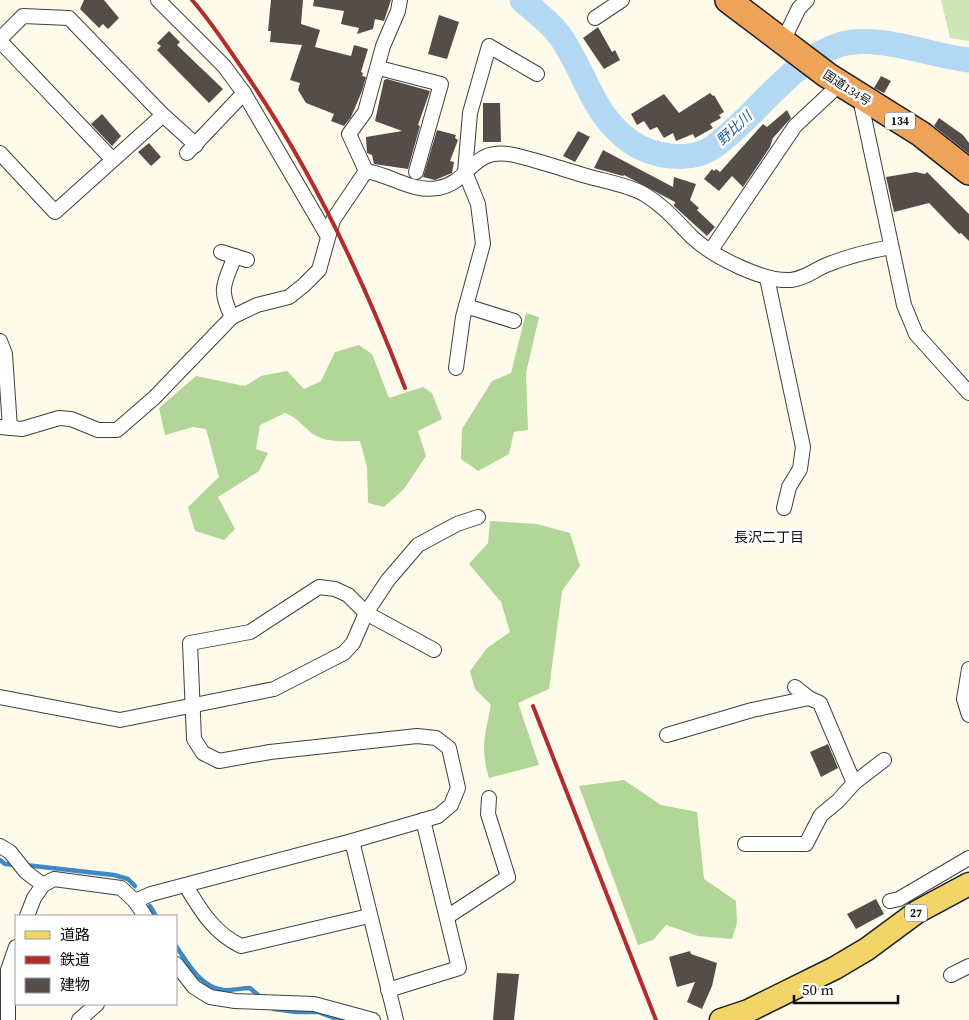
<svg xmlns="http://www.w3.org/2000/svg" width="969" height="1020" font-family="'Source Serif 4','Noto Sans JP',serif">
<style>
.green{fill:#cee6b7}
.forest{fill:#b1d697}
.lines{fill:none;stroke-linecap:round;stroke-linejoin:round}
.stream{stroke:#3d8ac6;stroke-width:4.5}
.river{stroke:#b3d8f3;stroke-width:25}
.building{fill:#544d49}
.street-casing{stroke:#3f3f3f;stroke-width:16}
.primary-casing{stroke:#1d1d1d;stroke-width:25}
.highway-casing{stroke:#1d1d1d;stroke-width:28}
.street{stroke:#fff;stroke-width:14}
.primary{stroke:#f1d568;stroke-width:22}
.highway{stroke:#eda35a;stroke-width:25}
.rail{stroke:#b42b2c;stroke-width:4}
.labels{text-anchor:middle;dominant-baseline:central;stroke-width:5;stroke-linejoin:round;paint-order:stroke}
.shield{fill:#fff;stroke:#555;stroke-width:1}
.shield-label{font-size:11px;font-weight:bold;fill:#0c0c0c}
.street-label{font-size:12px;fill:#0c0c0c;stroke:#fff}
.water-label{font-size:14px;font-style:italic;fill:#1c5c96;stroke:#fff}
.neighbourhood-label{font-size:14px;fill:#0c0c0c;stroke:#fff}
</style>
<rect width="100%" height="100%" fill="#fefbeb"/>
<polygon class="green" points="941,0 969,0 969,41 950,38"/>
<g class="forest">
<polygon points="526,313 539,317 526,373 528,430 514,432 509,454 478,471 461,459 462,429 492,381 511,373"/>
<path d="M 359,345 L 372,354 L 389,398 L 423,387 L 432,393 L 442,419 L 418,431 L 426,456 L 404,489 L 384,507 L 368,503 L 367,467 L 360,441 C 345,441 326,443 313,434 C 303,427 297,417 285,413 L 260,425 L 256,449 L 268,453 L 259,471 L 218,497 L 235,529 L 224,540 L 195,531 L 188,507 L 219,477 L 206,429 L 193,427 L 165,435 L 159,408 L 196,376 L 245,386 L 261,376 L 287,371 L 304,389 L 321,381 L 335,352 Z"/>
<path d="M 490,521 L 537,524 L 570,533 L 580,566 L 562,591 L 549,689 L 518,703 L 539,765 L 489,778 C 480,749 485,734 491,705 L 475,689 L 470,671 L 487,648 L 510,632 L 501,602 L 469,564 L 488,543 Z"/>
<polygon points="624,780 661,805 697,812 704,879 736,901 737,923 732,939 698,936 666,925 653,940 638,945 579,786"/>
</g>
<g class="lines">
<g class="stream">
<polyline points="0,860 5,864 17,865"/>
<polyline points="25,865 114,875 128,879 135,886"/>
<polyline points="150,906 156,916"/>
<path d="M 176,946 C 188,963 200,987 223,990 C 231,991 241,988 250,988 L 258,995"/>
<polyline points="274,1009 296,1012 318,1012 340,1020"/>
</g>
<path class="river" d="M 522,0 C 534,11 551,23 560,36 C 587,74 591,114 631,142 C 652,157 691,163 713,147 C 754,119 792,58 842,44 C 879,34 931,56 969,60"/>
</g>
<g class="building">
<polygon points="84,0 104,0 119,18 108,29 103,24 99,28 80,9"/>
<polygon points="271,0 303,0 301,24 320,30 315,47 351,56 354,45 368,49 361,72 363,73 362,76 366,77 362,91 351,117 344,126 331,121 334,114 306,103 298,90 300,83 290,80 302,45 270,42 271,31 268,31"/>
<polygon points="314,0 391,0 384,21 375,19 373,29 357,34 359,28 341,24 344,11 313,6"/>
<polygon points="439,15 459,22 447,59 428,54"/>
<polygon points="598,27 612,52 615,50 620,60 604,69 583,38"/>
<polygon points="169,31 180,42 177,45 223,89 209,103 157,50 161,46 157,43"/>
<polygon points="881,76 891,81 884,93 874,88"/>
<polygon points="387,79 430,91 418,125 420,126 408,169 374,164 372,155 367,153 366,137 402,131 375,121 384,80"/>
<polygon points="710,93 713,96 714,95 724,112 719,115 721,118 710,124 713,128 695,138 693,134 676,141 673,133 664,138 657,127 650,130 644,121 637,125 631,114 664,94 679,113"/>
<polygon points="483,103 500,103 501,142 483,142"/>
<polygon points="787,110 791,118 773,138 770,147 743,187 732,176 719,191 704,179 712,169 714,171 716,169 720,172 763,124 767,127"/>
<polygon points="102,114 121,136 112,146 91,124"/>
<polygon points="939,118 963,135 969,143 969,154 934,126"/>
<polygon points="437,130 456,135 455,138 458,140 450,161 454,162 452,173 435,180 423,177"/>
<polygon points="578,131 590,137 575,162 563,156"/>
<polygon points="149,143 161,157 151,166 138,152"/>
<polygon points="603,150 673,187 674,177 696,184 690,200 699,208 697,210 715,227 707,236 674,206 675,202 624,175 623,176 594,168"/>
<polygon points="916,172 925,174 927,172 969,214 969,241 961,233 959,234 929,203 894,212 886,177"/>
<polygon points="828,744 838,768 821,777 810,752"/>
<polygon points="876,899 884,914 856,929 847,914"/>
<polygon points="690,951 691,954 717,963 712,986 702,1009 687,1002 695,982 677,987 669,957"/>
<polygon points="497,973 519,974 514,1020 493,1020"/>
</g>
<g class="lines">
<defs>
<g id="street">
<polyline points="158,0 224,66 244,93 327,235"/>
<polyline points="595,18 622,0"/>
<polyline points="0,39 23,16 69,18 163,115 196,145"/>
<polyline points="0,41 113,160"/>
<polyline points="782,43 799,8 807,0"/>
<polyline points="379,68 441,84 416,172"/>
<polyline points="864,100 862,108 904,305 916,334 969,393"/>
<polyline points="0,153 55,212 163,115"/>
<polyline points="187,153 244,93"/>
<polyline points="366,171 349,134 365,112 383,46 398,11 400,0"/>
<polyline points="711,250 795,126 840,84"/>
<polyline points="221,252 247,260"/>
<polyline points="767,278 803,447 800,469 789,487 784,508"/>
<polyline points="466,306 514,321"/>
<path d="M 232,317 C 218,289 224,284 235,256"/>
<polyline points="0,341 5,354 10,428"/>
<polyline points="456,368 463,317 483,244 478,204 465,172 470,113 489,46 537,74"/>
<path d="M 0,427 L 22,429 L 59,418 L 71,419 L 98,430 L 117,430 L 154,398 L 232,317 L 257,305 L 289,297 L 304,285 L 319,270 L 333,220 L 366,171 C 391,175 413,193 438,188 C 472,182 470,146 514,155 C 540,161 565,170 590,177 C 608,182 628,185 644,194 C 664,206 676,221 692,237 C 712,256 763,282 791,280 C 807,278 815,269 829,264 C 849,256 870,251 891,247"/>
<polyline points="969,669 964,699 969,715"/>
<polyline points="0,697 120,720 274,689 344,653 353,643 366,613 388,580 418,545 457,524 478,517"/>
<polyline points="667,735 752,710 809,698"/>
<polyline points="854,783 884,760"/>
<polyline points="352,841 396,1020"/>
<polyline points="745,844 806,844 821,815 838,801 854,783 820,703 809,698 795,687"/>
<polyline points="0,846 10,852 26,872 43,885"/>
<path d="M 186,886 C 201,911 214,933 241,946 L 369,916"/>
<polyline points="135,901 151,894 352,841 438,816 451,805 458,788 449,748 436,738 417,736 270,752 219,761 203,753 194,739 190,643 250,632 319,587 335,589 348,595 366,613 434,650"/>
<polyline points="890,901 899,899 969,858"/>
<polyline points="27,916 34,898 43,885 54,879 121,888 135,901 145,916"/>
<polyline points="447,917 508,877 488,814 489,798"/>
<polyline points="176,964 194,987 210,997 235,1001 314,1004 373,1020"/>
<polyline points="951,975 969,966"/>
<polyline points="388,990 459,968 423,820"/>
<polyline points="8,1020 8,970 16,947"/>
<polyline points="79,1020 97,1004"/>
</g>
<polyline id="primary" points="721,1020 748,1011 835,968 867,949 917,912 969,884"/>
<polyline id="highway" points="728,0 827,75 921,134 969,172"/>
</defs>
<use href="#street" class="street-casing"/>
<use href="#primary" class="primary-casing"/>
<use href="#highway" class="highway-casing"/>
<use href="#street" class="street"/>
<use href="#primary" class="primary"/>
<use href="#highway" class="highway"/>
<g class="rail">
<path d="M 192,0 C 213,24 230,51 248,77 C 314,174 363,278 405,388"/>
<polyline points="533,706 656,1020"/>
</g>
</g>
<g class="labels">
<g class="shield">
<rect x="885" y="112.5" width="30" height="17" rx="4"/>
<rect x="905" y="904.5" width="22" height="17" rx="4"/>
</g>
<g class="shield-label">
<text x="900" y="121">134</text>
<text x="916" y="913">27</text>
</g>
<g class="street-label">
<text transform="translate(847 88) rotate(33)">国道134号</text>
</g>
<g class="water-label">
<text transform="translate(734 128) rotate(-43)">野比川</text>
</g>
<g class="neighbourhood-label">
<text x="769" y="537">長沢二丁目</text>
</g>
</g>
<rect x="15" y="915" width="162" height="90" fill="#ffffff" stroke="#9e9e9e"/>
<rect x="25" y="931" width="25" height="8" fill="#f1d568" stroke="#9e9e9e"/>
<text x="60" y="940" font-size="15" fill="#0c0c0c">道路</text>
<rect x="25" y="956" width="25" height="8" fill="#b42b2c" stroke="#9e9e9e"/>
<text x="60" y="965" font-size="15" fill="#0c0c0c">鉄道</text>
<rect x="25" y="978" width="25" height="15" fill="#544d49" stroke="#9e9e9e"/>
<text x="60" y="990" font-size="15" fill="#0c0c0c">建物</text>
<path d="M794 995v8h104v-8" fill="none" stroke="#0c0c0c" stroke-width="2.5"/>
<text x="802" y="995" font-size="15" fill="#0c0c0c" stroke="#ffffff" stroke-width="4" paint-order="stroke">50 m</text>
</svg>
